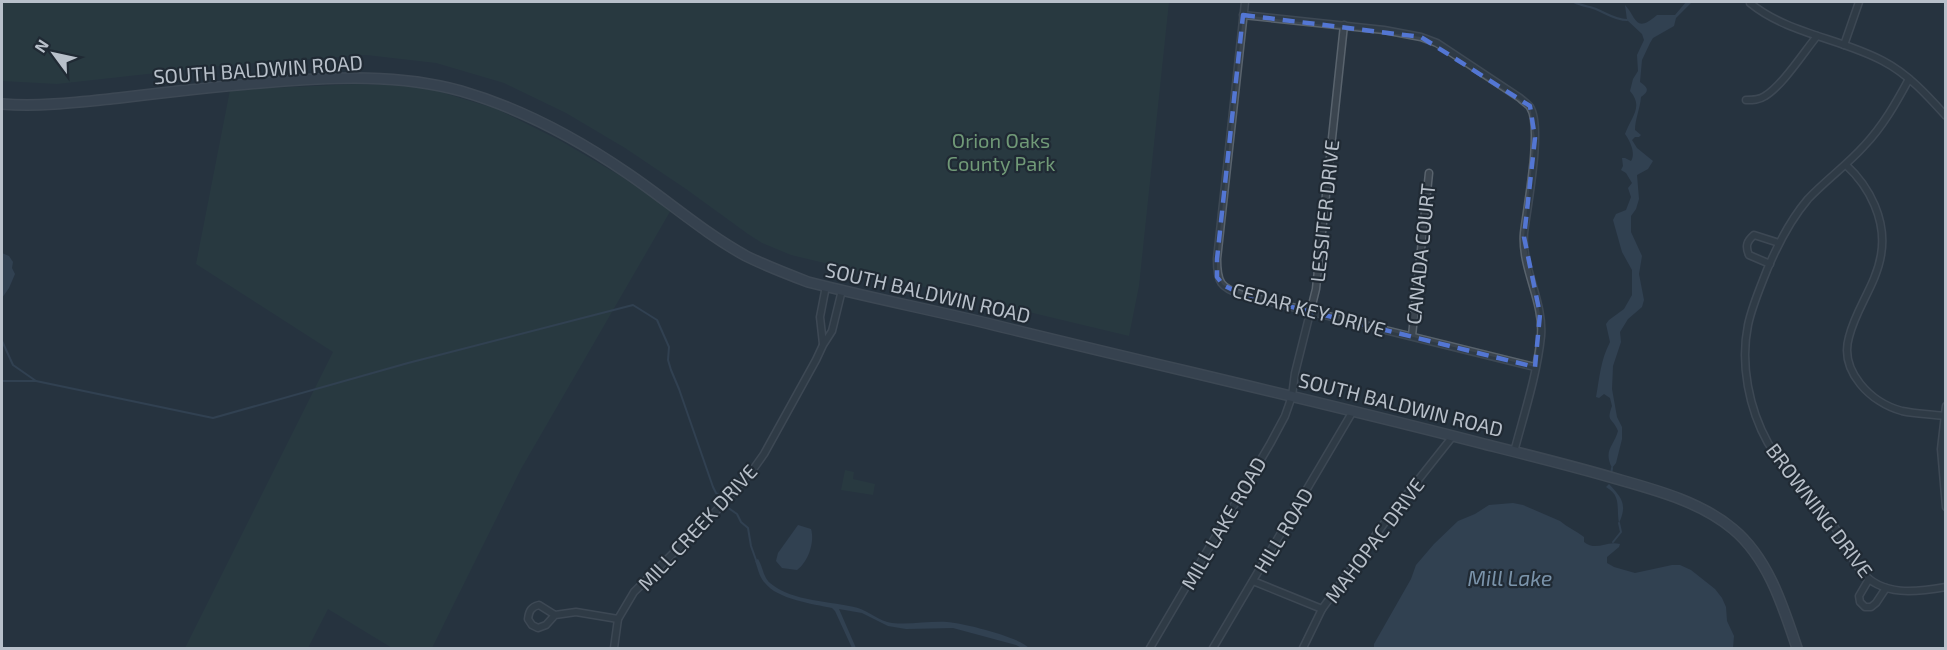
<svg xmlns="http://www.w3.org/2000/svg" width="1947" height="650" font-family="'Exo 2',sans-serif">
<style>
.green{fill:#2a4141}
.water{fill:#3e5267}
.lines{fill:none;stroke-linecap:round;stroke-linejoin:round}
.stream{stroke:#3e5267;stroke-width:2}
.street-casing{stroke:#59636d;stroke-width:9}
.secondary-casing{stroke:#59636d;stroke-width:12}
.street{stroke:#3b454f;stroke-width:6}
.secondary{stroke:#495462;stroke-width:9}
.marked{fill:none;stroke:#5376d3;stroke-width:4.5;stroke-dasharray:12 8;stroke-linejoin:round}
.labels{text-anchor:middle;dominant-baseline:central;stroke-width:4.5;stroke-linejoin:round;paint-order:stroke}
.street-label{font-size:20px;fill:#b8c0ca;stroke:#202a34}
.park-label{font-size:20px;fill:#709977;stroke:#202a34}
.water-label{font-size:21px;font-style:italic;fill:#7a93aa;stroke:#202a34}
</style>
<rect width="100%" height="100%" fill="#27333f"/>
<g class="green">
<polygon points="2,2 1169,2 1139,286 1129,336 791,255 762,243 748,234 686,189 625,148 566,113 504,83 436,63 366,55 229,65 57,84 2,81"/>
<polygon points="357,84 421,86 497,109 561,141 619,175 671,210 521,469 432,648 392,648 328,609 308,648 185,648 333,352 196,264 230,90"/>
<polygon points="845,470 854,472 853,479 875,484 873,495 841,490"/>
</g>
<g class="water">
<path d="M 1686,2 L 1692,2 L 1676,18 L 1674,26 L 1653,38 L 1650,43 L 1642,60 L 1640,82 C 1649,88 1649,91 1641,97 C 1640,109 1635,119 1635,130 L 1641,135 L 1639,137 L 1635,137 L 1632,140 L 1637,148 L 1653,161 L 1648,169 L 1637,175 L 1639,199 L 1636,209 L 1631,216 L 1631,232 L 1642,256 L 1639,274 L 1644,300 L 1642,307 L 1628,319 L 1620,332 L 1621,342 L 1613,366 L 1612,389 L 1617,417 L 1622,427 L 1622,439 L 1616,463 L 1612,468 C 1603,450 1614,446 1618,431 C 1612,416 1606,423 1612,406 L 1610,398 L 1604,394 L 1599,398 L 1596,397 C 1600,376 1600,362 1610,342 L 1606,324 L 1609,320 L 1624,309 L 1632,295 L 1632,270 L 1622,252 L 1613,220 L 1616,214 L 1626,210 L 1631,197 L 1628,188 L 1632,183 L 1626,173 L 1621,170 L 1623,166 L 1622,158 L 1625,158 L 1631,161 C 1636,153 1630,141 1625,134 C 1631,117 1644,107 1630,91 L 1633,79 L 1638,71 L 1637,55 L 1644,40 L 1642,34 L 1627,20 L 1625,5 C 1637,18 1635,34 1657,15 L 1675,15 Z"/>
<polygon points="2,253 9,256 13,262 12,268 15,274 9,288 2,298"/>
<path d="M 1609,484 C 1621,497 1628,504 1619,523 C 1616,508 1622,496 1606,487 Z"/>
<path d="M 1513,503 L 1523,505 L 1560,521 C 1567,527 1576,531 1584,537 L 1584,542 C 1597,552 1606,540 1620,544 L 1619,547 L 1607,557 L 1607,563 L 1614,567 L 1635,573 L 1672,565 L 1680,565 L 1691,570 L 1715,589 L 1722,598 L 1726,607 L 1727,621 L 1734,636 L 1733,648 L 1374,648 L 1374,644 L 1411,579 L 1416,565 L 1434,544 L 1458,521 L 1475,514 L 1489,505 Z"/>
<path d="M 798,525 L 811,529 C 815,542 808,562 797,570 L 782,568 L 776,561 L 778,553 Z"/>
<path d="M 758,559 C 763,567 763,577 770,583 C 792,602 832,601 858,608 C 870,612 879,621 892,623 C 911,625 928,621 947,622 C 963,623 1019,637 1029,648 L 1022,648 L 1016,645 L 953,628 L 906,629 L 888,626 L 862,613 L 839,609 L 856,648 L 852,648 L 835,611 L 832,608 C 813,604 777,599 765,583 C 759,577 758,568 755,561 Z"/>
</g>
<g class="lines">
<g class="stream">
<path d="M 1574,2 C 1580,5 1586,6 1593,8 C 1605,12 1614,20 1627,20"/>
<polyline points="2,341 13,365 36,381"/>
<polyline points="2,381 36,381 213,418 408,363 633,305 657,320 669,347 668,360 671,370 679,389 713,487 716,493 723,497 727,507 737,514 741,522 748,528 751,546 756,560"/>
<polyline points="1611,475 1612,468"/>
<polyline points="1613,542 1621,532 1619,523"/>
</g>
<defs>
<g id="street">
<path d="M 1245,2 L 1217,259 C 1217,282 1220,288 1243,295 L 1535,367"/>
<path d="M 1750,3 C 1788,34 1840,38 1883,61 C 1908,74 1927,95 1946,116"/>
<path d="M 1243,15 L 1384,30 L 1421,37 L 1437,43 L 1520,98 C 1523,101 1528,104 1530,107 C 1543,127 1527,207 1524,233 C 1521,268 1544,301 1541,336 C 1537,375 1524,414 1514,452"/>
<polyline points="1844,45 1859,2"/>
<path d="M 1909,79 C 1896,103 1883,126 1864,146 C 1847,165 1826,180 1808,199 C 1791,219 1777,246 1767,270 C 1760,288 1752,306 1748,325 C 1740,364 1749,409 1768,443 C 1785,471 1809,491 1828,517 C 1841,534 1848,555 1861,571 C 1882,597 1917,592 1946,587"/>
<path d="M 1746,100 C 1753,100 1759,100 1765,96 C 1782,86 1804,52 1817,36"/>
<path d="M 1846,165 C 1870,187 1887,221 1881,255 C 1876,285 1856,308 1849,337 C 1839,371 1871,403 1902,411 C 1916,414 1930,414 1944,416"/>
<path d="M 1770,264 L 1749,255 C 1745,246 1747,241 1754,235 L 1779,243"/>
<polyline points="1412,336 1429,173"/>
<polyline points="823,344 820,317 826,286"/>
<polyline points="1946,406 1941,449 1946,507"/>
<polyline points="1869,579 1859,596 1860,602 1865,607 1871,607 1876,603 1886,588"/>
<polyline points="1253,581 1322,609"/>
<path d="M 555,615 L 546,625 L 538,628 L 532,625 L 528,619 C 529,611 531,607 539,605 L 555,615 L 576,612 L 618,619"/>
<polyline points="614,648 618,619 634,592 718,509 752,471 764,454 816,360 823,345 832,331 842,290"/>
<polyline points="1150,648 1270,444 1285,416 1292,396 1295,373 1316,289 1344,25"/>
<polyline points="1213,648 1353,411"/>
<polyline points="1303,648 1322,609 1388,518 1453,436"/>
</g>
<path id="secondary" d="M 2,104 C 41,107 80,102 119,98 C 170,92 221,86 272,82 C 335,77 400,74 461,91 C 520,108 576,138 627,173 C 667,200 704,233 746,256 C 766,266 787,274 808,282 C 867,297 927,309 986,323 C 1152,364 1318,401 1484,444 C 1528,455 1573,466 1617,479 C 1656,490 1701,502 1733,529 C 1768,558 1783,606 1797,648"/>
</defs>
<use href="#street" class="street-casing"/>
<use href="#secondary" class="secondary-casing"/>
<use href="#street" class="street"/>
<use href="#secondary" class="secondary"/>
</g>
<path d="M0 0H1947V650H0ZM 1243,15 L 1421,37 L 1530,106 L 1535,138 L 1524,237 L 1540,314 L 1535,367 L 1243,295 L 1223,285 L 1217,277 L 1217,259 Z" fill="#27333f" fill-opacity=".55" fill-rule="evenodd"/>
<path class="marked" d="M 1243,15 L 1421,37 L 1530,106 L 1535,138 L 1524,237 L 1540,314 L 1535,367 L 1243,295 L 1223,285 L 1217,277 L 1217,259 Z"/>
<g class="labels">
<g class="street-label">
<text transform="translate(258 69) rotate(-4)">SOUTH BALDWIN ROAD</text>
<text transform="translate(1324 211) rotate(-84)">LESSITER DRIVE</text>
<text transform="translate(1420 254) rotate(-84)">CANADA COURT</text>
<text transform="translate(928 292) rotate(13)">SOUTH BALDWIN ROAD</text>
<text transform="translate(1309 309) rotate(15)">CEDAR KEY DRIVE</text>
<text transform="translate(1401 404) rotate(14)">SOUTH BALDWIN ROAD</text>
<text transform="translate(1820 510) rotate(53)">BROWNING DRIVE</text>
<text transform="translate(1223 523) rotate(-60)">MILL LAKE ROAD</text>
<text transform="translate(697 527) rotate(-47)">MILL CREEK DRIVE</text>
<text transform="translate(1283 530) rotate(-59)">HILL ROAD</text>
<text transform="translate(1374 540) rotate(-53)">MAHOPAC DRIVE</text>
</g>
<g class="park-label">
<text x="1001" y="140">Orion Oaks<tspan x="1001" dy="23">County Park</tspan></text>
</g>
<g class="water-label">
<text x="1510" y="577">Mill Lake</text>
</g>
</g>
<rect width="1947" height="650" fill="none" stroke="#b8c0ca" stroke-width="6"/>
<g transform="translate(54 54) rotate(303)" stroke="#202a34" stroke-width="4.5" paint-order="stroke">
<path d="M0-4.5L10 22L0 15L-10 22Z" fill="#b8c0ca"/>
<text y="-9" font-size="16" font-weight="bold" text-anchor="middle" fill="#b8c0ca">N</text>
</g>
</svg>
